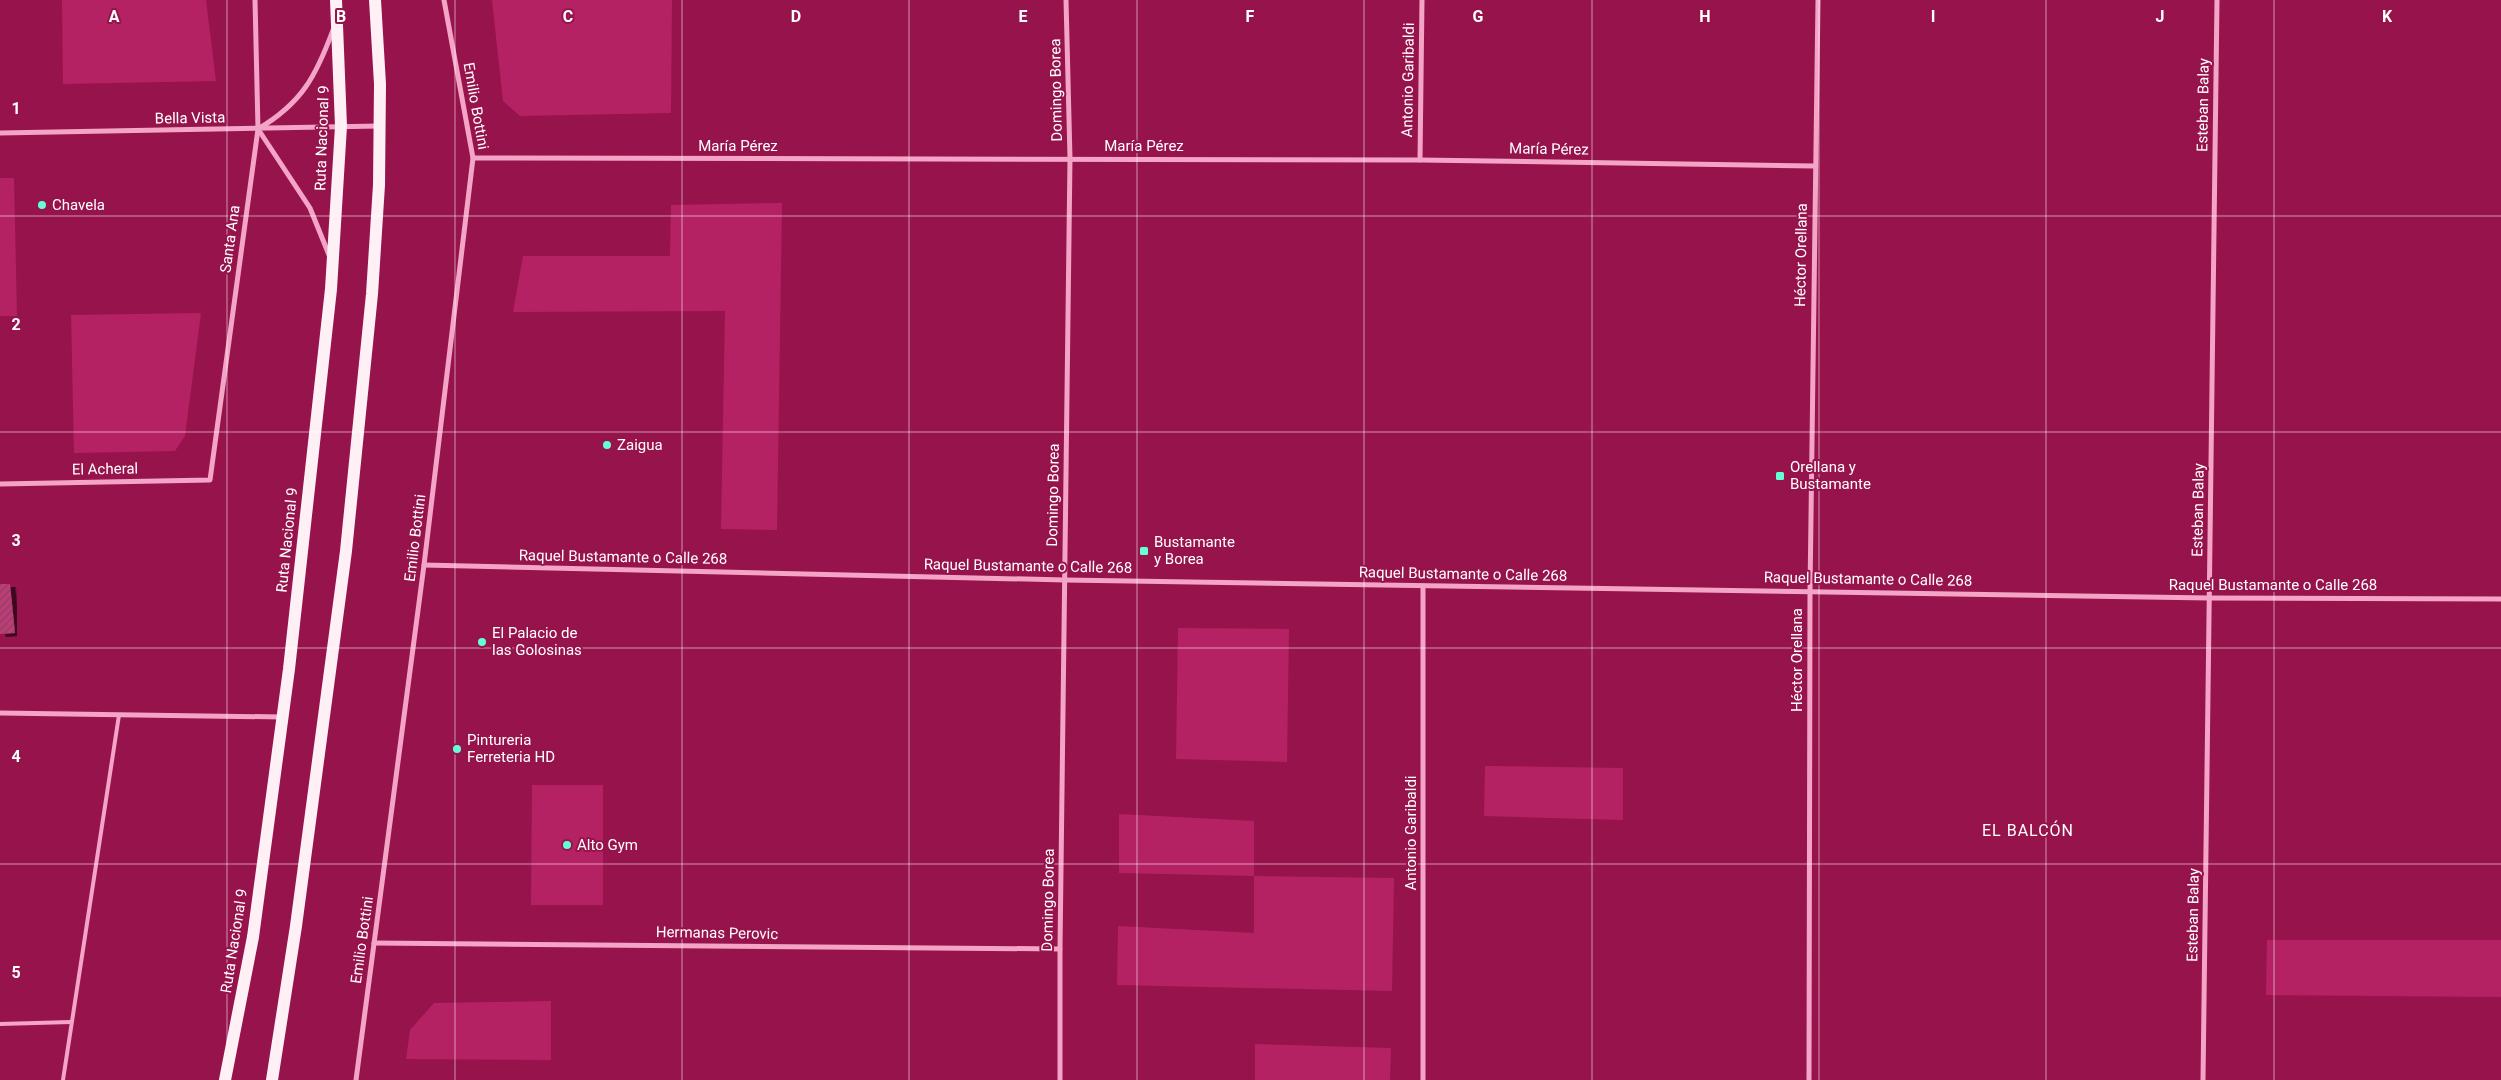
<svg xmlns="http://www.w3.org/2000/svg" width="2501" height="1080" font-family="Roboto,sans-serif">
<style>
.green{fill:#b42263}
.building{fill:url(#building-hatch);filter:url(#shadow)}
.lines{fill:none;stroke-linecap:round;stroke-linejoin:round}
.lane{stroke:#f3a4c7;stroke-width:4}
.street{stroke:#f3a4c7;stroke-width:5}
.primary{stroke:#fff0f6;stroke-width:12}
.grid{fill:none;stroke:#fff;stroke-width:1;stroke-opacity:0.55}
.poi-dot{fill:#66ffd3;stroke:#97134c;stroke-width:2}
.labels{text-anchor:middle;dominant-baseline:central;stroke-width:4;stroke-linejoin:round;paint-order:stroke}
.street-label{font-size:15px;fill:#fff;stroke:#97134c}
.poi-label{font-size:15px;fill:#fff;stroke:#97134c;text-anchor:start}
.neighbourhood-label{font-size:16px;letter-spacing:1px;fill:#fff;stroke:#97134c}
.grid-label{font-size:16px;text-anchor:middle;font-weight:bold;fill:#fff;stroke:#97134c;stroke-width:4;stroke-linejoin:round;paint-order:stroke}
</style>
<defs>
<pattern id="building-hatch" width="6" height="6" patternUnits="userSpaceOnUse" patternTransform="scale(1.25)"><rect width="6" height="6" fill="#bf3c76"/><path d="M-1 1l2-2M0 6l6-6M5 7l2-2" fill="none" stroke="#864461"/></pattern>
<filter id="shadow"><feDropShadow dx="5.5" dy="3" stdDeviation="0" flood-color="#0009"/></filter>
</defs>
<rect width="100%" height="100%" fill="#97134c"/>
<g class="green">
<polygon points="62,0 206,0 216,81 63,84"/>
<polygon points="492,0 672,0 671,113 520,116 503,101"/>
<polygon points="0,178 14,178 17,316 0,316"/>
<polygon points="782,203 777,530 721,529 725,311 513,312 523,256 670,256 671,205"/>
<polygon points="201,313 185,436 175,451 74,453 71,315"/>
<polygon points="1178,628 1289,629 1287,762 1176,759"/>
<polygon points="1485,766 1623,768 1623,820 1484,816"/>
<polygon points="532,785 603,785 603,905 531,905"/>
<polygon points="1119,814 1254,821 1254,876 1394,878 1392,991 1117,985 1118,926 1254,933 1254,876 1119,873"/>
<polygon points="2267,940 2501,940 2501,997 2266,995"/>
<polygon points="551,1001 551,1060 406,1059 410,1030 434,1003"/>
<polygon points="1255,1044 1391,1048 1390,1080 1255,1080"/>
</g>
<polygon class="building" points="0,584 10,584 15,633 0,634"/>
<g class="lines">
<g class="lane">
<polyline points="0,1024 71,1022"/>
<polyline points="63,1080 119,715"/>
</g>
<g class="street">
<polyline points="0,133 379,126"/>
<polyline points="473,158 1420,160 1814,166"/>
<polyline points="1420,160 1422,0"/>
<path d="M 329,255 L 310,208 L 258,129 C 302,103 316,76 333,30"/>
<polyline points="0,484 210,480 258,129 255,0"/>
<polyline points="424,565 1065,580 2209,598 2501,599"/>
<polyline points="1423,586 1423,1080"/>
<polyline points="0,713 282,717"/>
<polyline points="374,943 1060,949"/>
<polyline points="356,1080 424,565 473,158 444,0"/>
<polyline points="1060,1080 1060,949 1070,158 1066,0"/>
<polyline points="1809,1080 1810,591 1818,0"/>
<polyline points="2203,1080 2217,0"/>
</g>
<g class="primary">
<polyline points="225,1080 253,937 289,669 331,289 341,126 336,0"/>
<polyline points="272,1080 296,926 346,551 372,294 379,185 380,84 375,0"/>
</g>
</g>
<path class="grid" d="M 227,0 L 227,1080M 455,0 L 455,1080M 682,0 L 682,1080M 909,0 L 909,1080M 1137,0 L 1137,1080M 1364,0 L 1364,1080M 1592,0 L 1592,1080M 1819,0 L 1819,1080M 2046,0 L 2046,1080M 2274,0 L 2274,1080M 0,216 L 2501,216M 0,432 L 2501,432M 0,648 L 2501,648M 0,864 L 2501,864"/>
<g class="poi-dot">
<circle cx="42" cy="205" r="5"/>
<circle cx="607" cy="445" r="5"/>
<rect x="1775" y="471" width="10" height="10" rx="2.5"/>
<rect x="1139" y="546" width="10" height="10" rx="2.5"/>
<circle cx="482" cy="642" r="5"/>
<circle cx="457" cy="749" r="5"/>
<circle cx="567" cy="845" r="5"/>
</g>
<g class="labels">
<g class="street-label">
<text transform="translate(1408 80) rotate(-89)">Antonio Garibaldi</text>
<text transform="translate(1056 90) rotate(-91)">Domingo Borea</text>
<text transform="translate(2203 105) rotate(-89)">Esteban Balay</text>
<text transform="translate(476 106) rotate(80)">Emilio Bottini</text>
<text transform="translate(190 118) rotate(-1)">Bella Vista</text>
<text transform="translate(322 138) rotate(-88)">Ruta Nacional 9</text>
<text x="738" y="146">María Pérez</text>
<text x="1144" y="146">María Pérez</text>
<text transform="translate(1549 149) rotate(1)">María Pérez</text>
<text transform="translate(230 239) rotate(-82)">Santa Ana</text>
<text transform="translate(1801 255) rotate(-89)">Héctor Orellana</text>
<text transform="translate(105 469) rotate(-1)">El Acheral</text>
<text transform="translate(1053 495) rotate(-89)">Domingo Borea</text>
<text transform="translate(2198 510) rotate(-89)">Esteban Balay</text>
<text transform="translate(415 538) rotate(-83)">Emilio Bottini</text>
<text transform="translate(287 540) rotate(-84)">Ruta Nacional 9</text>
<text transform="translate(623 557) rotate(1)">Raquel Bustamante o Calle 268</text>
<text transform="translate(1028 566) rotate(1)">Raquel Bustamante o Calle 268</text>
<text transform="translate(1463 574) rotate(1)">Raquel Bustamante o Calle 268</text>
<text transform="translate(1868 579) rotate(1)">Raquel Bustamante o Calle 268</text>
<text x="2273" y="585">Raquel Bustamante o Calle 268</text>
<text transform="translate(1797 660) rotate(-90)">Héctor Orellana</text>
<text transform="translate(1411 833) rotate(-90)">Antonio Garibaldi</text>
<text transform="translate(1048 900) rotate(-89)">Domingo Borea</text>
<text transform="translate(2193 915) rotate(-89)">Esteban Balay</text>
<text transform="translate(717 933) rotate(1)">Hermanas Perovic</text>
<text transform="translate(362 940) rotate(-82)">Emilio Bottini</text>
<text transform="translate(234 941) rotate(-81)">Ruta Nacional 9</text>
</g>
<g class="poi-label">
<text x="52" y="205">Chavela</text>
<text x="617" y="445">Zaigua</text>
<text x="1790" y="467">Orellana y<tspan x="1790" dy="17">Bustamante</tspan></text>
<text x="1154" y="542">Bustamante<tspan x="1154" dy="17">y Borea</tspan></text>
<text x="492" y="633">El Palacio de<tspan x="492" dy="17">las Golosinas</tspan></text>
<text x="467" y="740">Pintureria<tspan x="467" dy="17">Ferreteria HD</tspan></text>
<text x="577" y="845">Alto Gym</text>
</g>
<g class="neighbourhood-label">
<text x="2028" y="830">EL BALCÓN</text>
</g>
</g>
<g class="grid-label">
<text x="114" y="22">A</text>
<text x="341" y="22">B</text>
<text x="568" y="22">C</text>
<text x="796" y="22">D</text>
<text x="1023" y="22">E</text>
<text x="1250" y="22">F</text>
<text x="1478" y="22">G</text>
<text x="1705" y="22">H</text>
<text x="1933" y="22">I</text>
<text x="2160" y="22">J</text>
<text x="2387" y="22">K</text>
<text x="16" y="114">1</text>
<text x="16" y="330">2</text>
<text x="16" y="546">3</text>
<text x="16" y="762">4</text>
<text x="16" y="978">5</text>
</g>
</svg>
